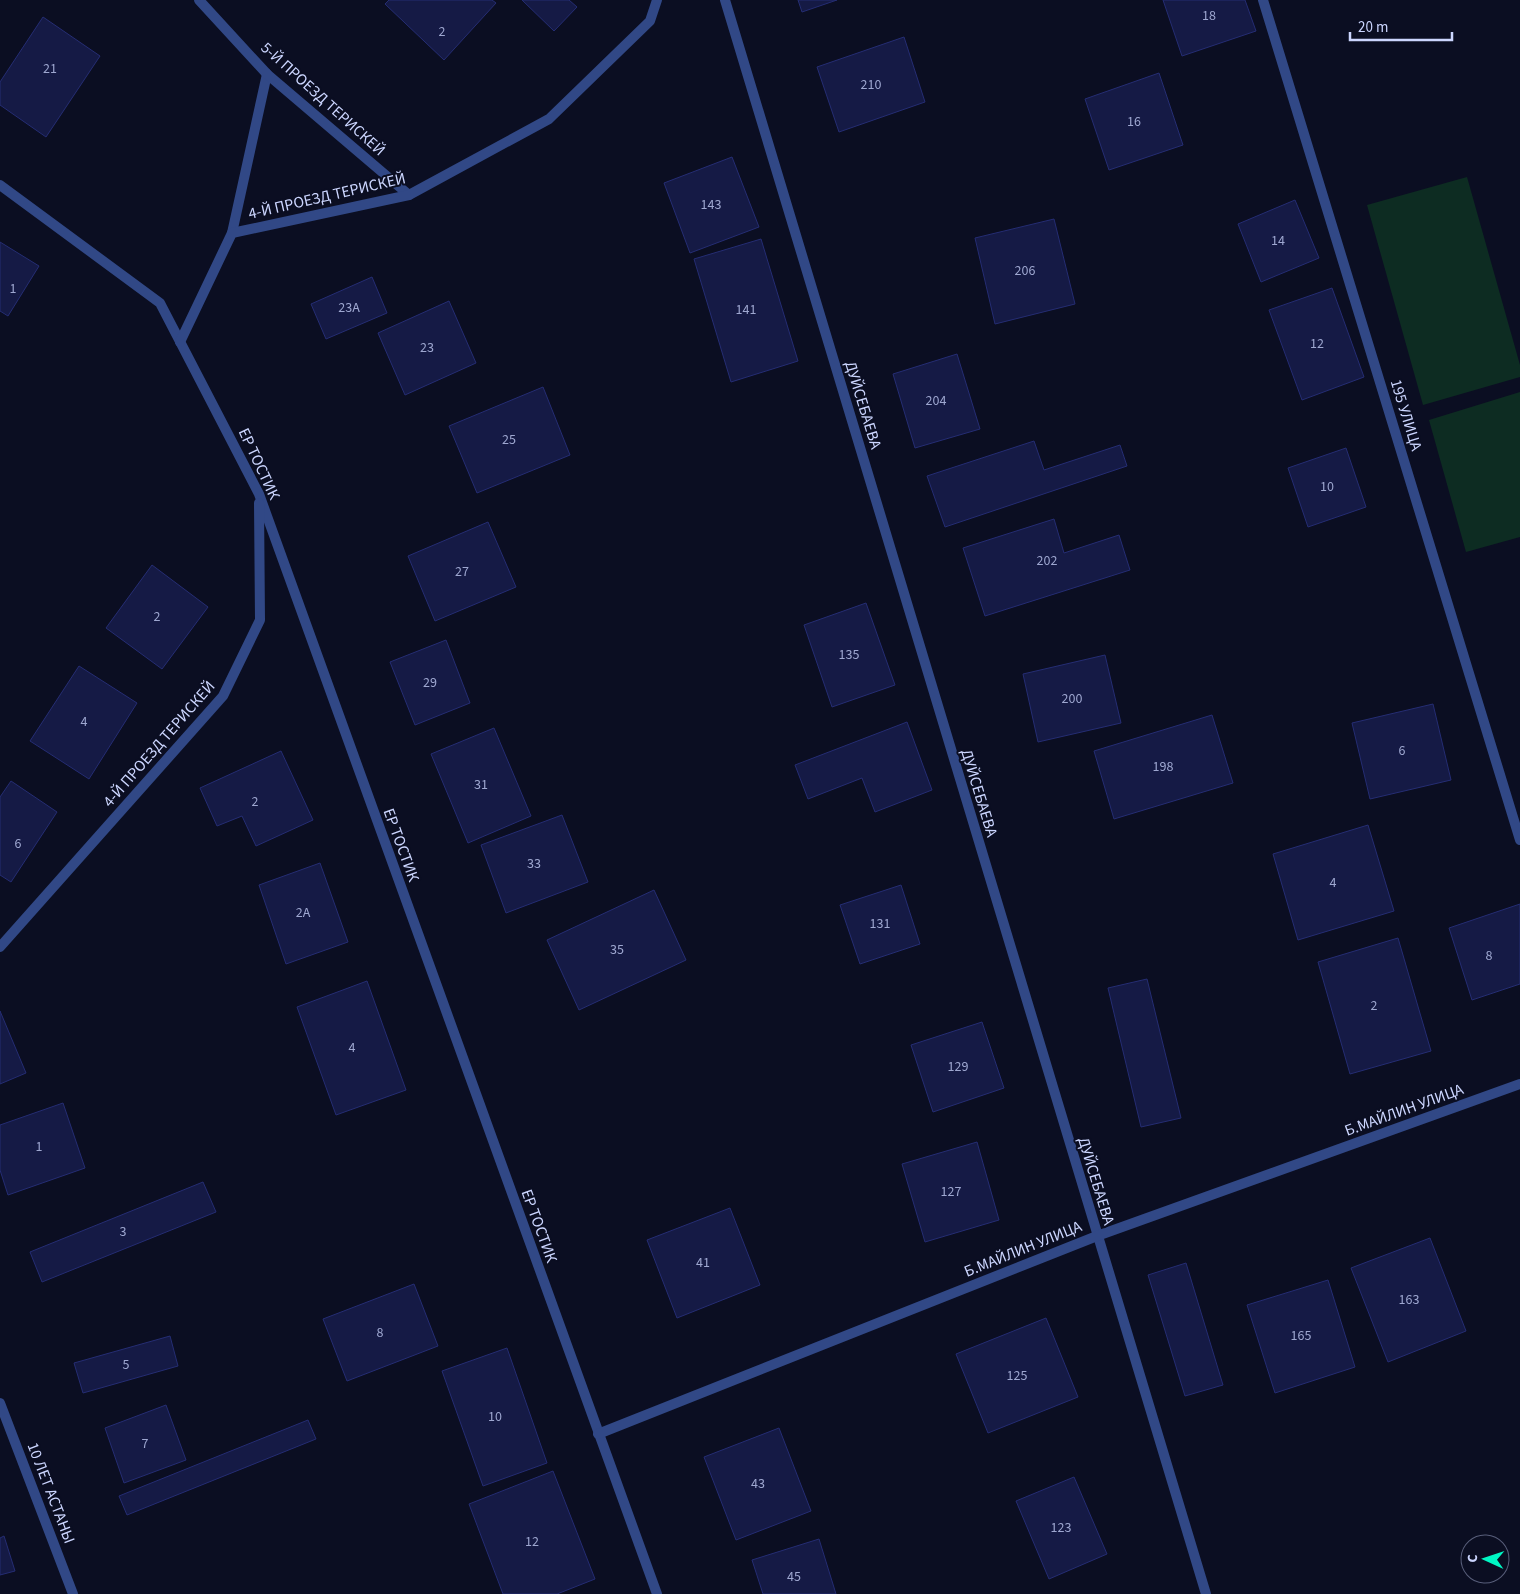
<svg xmlns="http://www.w3.org/2000/svg" width="1520" height="1594" font-family="'Source Sans 3',sans-serif">
<style>
.green{fill:#0d2c22}
.building{fill:#151a45;stroke:#252d73}
.lines{fill:none;stroke-linecap:round;stroke-linejoin:round}
.lane{stroke:#314886;stroke-width:10}
.street{stroke:#314886;stroke-width:10}
.labels{text-anchor:middle;dominant-baseline:central;stroke-width:4;stroke-linejoin:round;paint-order:stroke}
.number-label{font-size:14px;fill:#9ea7d0}
.street-label{font-size:16px;fill:#ccd6ff;stroke:#0b0e22}
</style>
<rect width="100%" height="100%" fill="#0b0e22"/>
<g class="green">
<polygon points="1467,177 1520,365 1520,377 1423,405 1367,205"/>
<polygon points="1520,392 1520,537 1466,552 1429,420"/>
</g>
<g class="building">
<polygon points="389,0 492,0 496,3 444,60 385,4"/>
<polygon points="522,0 569,0 577,7 554,31"/>
<polygon points="798,0 837,0 802,12"/>
<polygon points="1163,0 1245,0 1256,31 1182,56"/>
<polygon points="43,17 100,56 46,137 0,105 0,82"/>
<polygon points="904,37 925,102 839,132 817,67"/>
<polygon points="1159,73 1183,145 1109,170 1085,99"/>
<polygon points="732,157 759,227 690,253 664,183"/>
<polygon points="1295,200 1319,258 1261,282 1238,224"/>
<polygon points="1054,219 1075,304 995,324 975,238"/>
<polygon points="761,239 798,361 731,382 694,259"/>
<polygon points="0,242 39,266 8,316 0,311"/>
<polygon points="372,277 387,313 326,339 311,304"/>
<polygon points="1332,288 1364,377 1302,400 1269,310"/>
<polygon points="449,301 476,363 405,395 378,333"/>
<polygon points="957,354 980,429 915,448 893,374"/>
<polygon points="543,387 570,455 477,493 449,426"/>
<polygon points="1034,441 1044,470 1120,445 1127,466 945,527 927,476"/>
<polygon points="1346,448 1366,507 1308,527 1288,468"/>
<polygon points="1054,519 1064,553 1119,535 1130,570 985,616 963,548"/>
<polygon points="488,522 516,587 435,621 408,556"/>
<polygon points="152,565 208,607 162,669 106,628"/>
<polygon points="866,603 895,685 832,707 804,625"/>
<polygon points="446,640 470,703 415,725 390,662"/>
<polygon points="1105,655 1121,723 1038,742 1023,674"/>
<polygon points="79,666 137,703 89,779 30,741"/>
<polygon points="1433,704 1451,780 1370,799 1352,723"/>
<polygon points="1212,715 1233,783 1114,819 1094,751"/>
<polygon points="907,722 932,790 875,812 862,778 808,799 795,765"/>
<polygon points="494,728 531,816 468,843 431,754"/>
<polygon points="281,751 313,820 256,846 242,816 217,826 200,788"/>
<polygon points="11,781 57,812 11,882 0,875 0,797"/>
<polygon points="562,815 588,882 506,913 481,845"/>
<polygon points="1368,825 1394,911 1298,940 1273,854"/>
<polygon points="320,863 348,942 286,964 259,885"/>
<polygon points="901,885 920,944 860,964 840,905"/>
<polygon points="654,890 686,960 579,1010 547,940"/>
<polygon points="1520,904 1520,984 1472,1000 1449,928"/>
<polygon points="1398,938 1431,1051 1350,1074 1318,962"/>
<polygon points="1147,979 1181,1118 1141,1127 1108,988"/>
<polygon points="367,981 406,1090 336,1115 297,1007"/>
<polygon points="0,1011 26,1073 0,1084"/>
<polygon points="982,1022 1004,1088 933,1112 911,1045"/>
<polygon points="63,1103 85,1168 8,1195 0,1170 0,1125"/>
<polygon points="977,1142 999,1220 925,1242 902,1164"/>
<polygon points="203,1182 216,1212 42,1282 30,1252"/>
<polygon points="730,1208 760,1285 677,1318 647,1240"/>
<polygon points="1430,1238 1466,1331 1388,1362 1351,1268"/>
<polygon points="1186,1263 1223,1385 1185,1396 1148,1275"/>
<polygon points="1328,1280 1355,1367 1275,1393 1247,1305"/>
<polygon points="414,1284 438,1346 347,1381 323,1319"/>
<polygon points="1046,1318 1078,1397 988,1433 956,1354"/>
<polygon points="170,1336 178,1366 83,1393 74,1363"/>
<polygon points="507,1348 547,1463 483,1486 442,1371"/>
<polygon points="166,1405 186,1460 124,1483 105,1428"/>
<polygon points="308,1420 316,1439 127,1515 119,1496"/>
<polygon points="779,1428 811,1511 736,1540 704,1457"/>
<polygon points="553,1471 595,1579 557,1594 503,1594 469,1504"/>
<polygon points="1074,1477 1107,1554 1049,1579 1016,1501"/>
<polygon points="4,1536 15,1571 0,1575 0,1538"/>
<polygon points="819,1539 836,1594 763,1594 752,1560"/>
</g>
<g class="lines">
<polyline class="lane" points="232,233 267,74"/>
<g class="street">
<polyline points="199,0 267,74 409,195"/>
<polyline points="725,0 1206,1594"/>
<polyline points="1263,0 1520,840"/>
<polyline points="0,185 160,303 259,494 657,1594"/>
<polyline points="180,342 232,233 409,195 549,119 650,21 657,0"/>
<polyline points="0,947 223,696 260,620 259,503"/>
<polyline points="0,1403 73,1594"/>
<polyline points="598,1434 1097,1236 1520,1084"/>
</g>
</g>
<g class="labels">
<g class="number-label">
<text x="1209" y="16">18</text>
<text x="442" y="32">2</text>
<text x="50" y="69">21</text>
<text x="871" y="85">210</text>
<text x="1134" y="122">16</text>
<text x="711" y="205">143</text>
<text x="1278" y="241">14</text>
<text x="1025" y="271">206</text>
<text x="13" y="289">1</text>
<text x="349" y="308">23А</text>
<text x="746" y="310">141</text>
<text x="1317" y="344">12</text>
<text x="427" y="348">23</text>
<text x="936" y="401">204</text>
<text x="509" y="440">25</text>
<text x="1327" y="487">10</text>
<text x="1047" y="561">202</text>
<text x="462" y="572">27</text>
<text x="157" y="617">2</text>
<text x="849" y="655">135</text>
<text x="430" y="683">29</text>
<text x="1072" y="699">200</text>
<text x="84" y="722">4</text>
<text x="1402" y="751">6</text>
<text x="1163" y="767">198</text>
<text x="481" y="785">31</text>
<text x="255" y="802">2</text>
<text x="18" y="844">6</text>
<text x="534" y="864">33</text>
<text x="1333" y="883">4</text>
<text x="303" y="913">2А</text>
<text x="880" y="924">131</text>
<text x="617" y="950">35</text>
<text x="1489" y="956">8</text>
<text x="1374" y="1006">2</text>
<text x="352" y="1048">4</text>
<text x="958" y="1067">129</text>
<text x="39" y="1147">1</text>
<text x="951" y="1192">127</text>
<text x="123" y="1232">3</text>
<text x="703" y="1263">41</text>
<text x="1409" y="1300">163</text>
<text x="380" y="1333">8</text>
<text x="1301" y="1336">165</text>
<text x="126" y="1365">5</text>
<text x="1017" y="1376">125</text>
<text x="495" y="1417">10</text>
<text x="145" y="1444">7</text>
<text x="758" y="1484">43</text>
<text x="1061" y="1528">123</text>
<text x="532" y="1542">12</text>
<text x="794" y="1577">45</text>
</g>
<g class="street-label">
<text transform="translate(323 99) rotate(42)">5-Й ПРОЕЗД ТЕРИСКЕЙ</text>
<text transform="translate(327 196) rotate(-13)">4-Й ПРОЕЗД ТЕРИСКЕЙ</text>
<text transform="translate(863 405) rotate(73)">ДУЙСЕБАЕВА</text>
<text transform="translate(1406 415) rotate(73)">195 УЛИЦА</text>
<text transform="translate(259 464) rotate(65)">ЕР ТОСТИК</text>
<text transform="translate(159 744) rotate(-49)">4-Й ПРОЕЗД ТЕРИСКЕЙ</text>
<text transform="translate(979 793) rotate(73)">ДУЙСЕБАЕВА</text>
<text transform="translate(401 845) rotate(70)">ЕР ТОСТИК</text>
<text transform="translate(1404 1110) rotate(-20)">Б.МАЙЛИН УЛИЦА</text>
<text transform="translate(1096 1181) rotate(73)">ДУЙСЕБАЕВА</text>
<text transform="translate(539 1226) rotate(70)">ЕР ТОСТИК</text>
<text transform="translate(1023 1249) rotate(-22)">Б.МАЙЛИН УЛИЦА</text>
<text transform="translate(51 1493) rotate(69)">10 ЛЕТ АСТАНЫ</text>
</g>
</g>
<g transform="translate(1485 1559) rotate(273)"><circle r="24" fill="#0b0e22" stroke="#585e7a"/>
<path d="M0-4L9 19L0 12L-9 19Z" fill="#00f7c4"/>
<text y="-8" font-size="14" font-weight="bold" text-anchor="middle" fill="#ccd6ff">С</text>
</g>
<path d="M1350 32v8h102v-8" fill="none" stroke="#ccd6ff" stroke-width="2.5"/>
<text x="1358" y="32" font-size="15" fill="#ccd6ff" stroke="#0b0e22" stroke-width="4" paint-order="stroke">20 m</text>
</svg>
